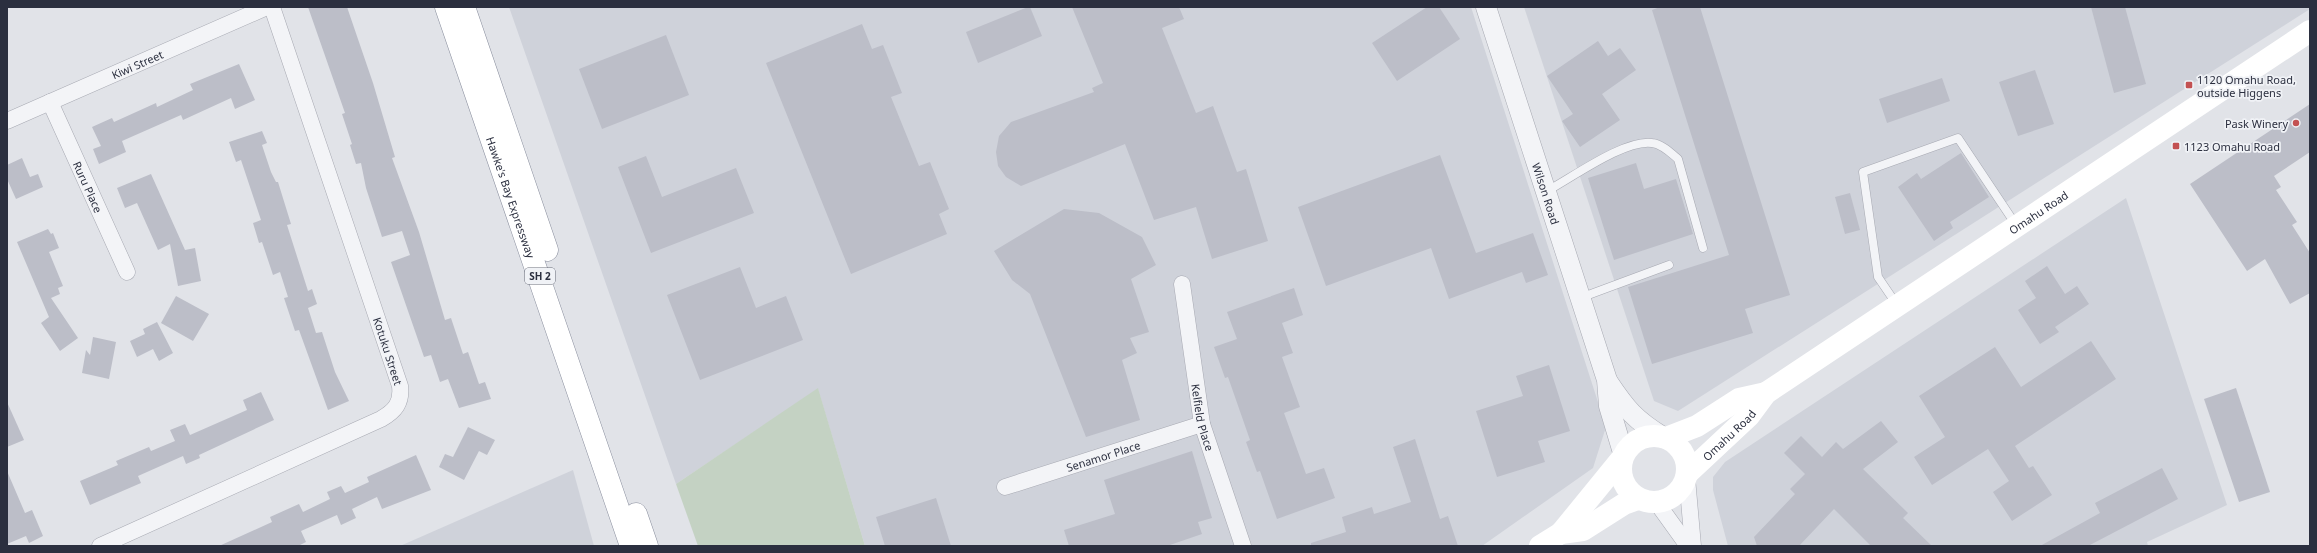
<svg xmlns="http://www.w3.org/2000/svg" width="2317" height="553" font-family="'Noto Sans',sans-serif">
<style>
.built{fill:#cfd2da}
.green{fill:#c4d2c3}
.building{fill:#bcbec8}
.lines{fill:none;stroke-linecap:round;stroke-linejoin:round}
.service-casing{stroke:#a7a9b2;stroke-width:9}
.minor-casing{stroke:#a7a9b2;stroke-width:17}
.tertiary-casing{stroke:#a7a9b2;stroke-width:21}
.trunk-casing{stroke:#8a8f9e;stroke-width:23}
.service{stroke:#f3f4f7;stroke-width:8}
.minor{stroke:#f3f4f7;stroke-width:16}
.tertiary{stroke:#f3f4f7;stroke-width:20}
.secondary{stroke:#fff;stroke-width:22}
.trunk{stroke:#fff;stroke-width:22}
.poi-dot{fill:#c35152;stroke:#f0f2f6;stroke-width:1.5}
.labels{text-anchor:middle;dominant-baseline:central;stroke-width:3.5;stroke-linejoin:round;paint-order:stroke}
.shield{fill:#f0f2f6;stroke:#666a76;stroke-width:1}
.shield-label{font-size:10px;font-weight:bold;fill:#2b2f3f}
.street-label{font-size:11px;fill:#2b2f3f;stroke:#f0f2f6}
.poi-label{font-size:11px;fill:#2b2f3f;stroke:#f0f2f6;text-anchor:start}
</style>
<rect width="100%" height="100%" fill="#e1e3e8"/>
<g class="built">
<polygon points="509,7 1471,7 1606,427 1593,468 1482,546 865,546 818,389 676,484"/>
<polygon points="1524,7 2310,7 2310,9 1678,411 1654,401"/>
<polygon points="2126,198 2227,505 2147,542 2148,546 1728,546 1713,490 1713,477 1725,462"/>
<polygon points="573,470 594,546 400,546"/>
</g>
<polygon class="green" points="818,388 865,546 698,546 676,484"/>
<g class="building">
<polygon points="308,7 347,7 373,83 395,157 392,158 419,232 445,320 451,318 463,354 468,352 479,384 485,382 491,399 459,408 448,379 440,382 431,355 424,357 391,262 410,255 402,231 382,237 366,188 361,163 356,164 350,145 352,144 342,114 345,113"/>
<polygon points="1028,7 1030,7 1042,36 978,63 966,32"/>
<polygon points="1072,7 1179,7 1184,19 1162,28 1196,113 1213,106 1237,172 1246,169 1268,241 1212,259 1196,207 1154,220 1125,144 1021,186 1006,177 998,166 996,152 999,136 1011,122 1094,92 1092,88 1103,83"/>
<polygon points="1427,7 1439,7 1460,39 1397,81 1372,43"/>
<polygon points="1660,7 1700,7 1790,295 1745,309 1753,333 1652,364 1628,287 1729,255 1652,10"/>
<polygon points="2091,7 2125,7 2146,84 2114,93"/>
<polygon points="862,24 872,49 883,45 902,93 891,97 919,166 930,162 949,209 939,214 947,234 851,274 766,63"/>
<polygon points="666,35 689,95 602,129 579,69"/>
<polygon points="1598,41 1608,56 1620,48 1636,70 1602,94 1620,120 1580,147 1562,121 1573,114 1547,76"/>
<polygon points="239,64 255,100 235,109 231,98 183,120 181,115 122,141 126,152 99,164 93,149 101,146 92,127 112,118 114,122 156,103 157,107 193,90 190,84"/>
<polygon points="2035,70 2054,124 2018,136 1999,82"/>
<polygon points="1942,78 1950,101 1887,123 1879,99"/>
<polygon points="2310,104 2310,152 2274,176 2281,187 2276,190 2297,222 2292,225 2310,253 2310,293 2290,304 2265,259 2247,271 2190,184"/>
<polygon points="262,131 267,143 262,145 271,172 276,182 278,182 291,224 287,225 308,291 312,289 317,304 308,308 316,333 322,332 335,372 349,401 328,410 299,330 295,331 284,298 288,297 280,272 273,275 262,242 259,243 253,223 261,220 241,160 236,162 229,142"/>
<polygon points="1961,153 1989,197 1950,222 1953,228 1934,241 1898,187 1917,173 1921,179"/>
<polygon points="1440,155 1476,253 1533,233 1548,275 1526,283 1522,272 1449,299 1431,248 1326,286 1298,207"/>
<polygon points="646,156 662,197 736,168 754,213 651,253 618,167"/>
<polygon points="22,158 30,177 38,174 43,187 16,199 7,179 7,165"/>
<polygon points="1636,163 1644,189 1676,179 1693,234 1614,260 1588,178"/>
<polygon points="151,174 185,250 195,248 201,281 178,286 170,244 158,250 137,203 125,208 117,188"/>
<polygon points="1850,193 1860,230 1845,234 1835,197"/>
<polygon points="1064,209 1099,213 1142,237 1156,265 1131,279 1149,332 1130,338 1137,353 1122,360 1140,420 1086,437 1030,294 1012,280 994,251"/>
<polygon points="48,229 51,234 53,233 59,248 49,252 63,286 58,288 60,294 51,298 78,338 60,351 41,323 49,317 17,242"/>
<polygon points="2047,266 2065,294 2077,286 2089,304 2055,327 2059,332 2040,344 2018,310 2036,298 2025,281"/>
<polygon points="740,267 756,308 786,296 803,340 700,380 667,295"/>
<polygon points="1294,288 1303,315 1282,323 1293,353 1282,357 1300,407 1284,413 1306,474 1324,468 1335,498 1277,519 1260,471 1257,472 1246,442 1250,440 1228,377 1225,378 1214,347 1237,339 1227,312"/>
<polygon points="176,296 209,314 193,341 161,323"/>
<polygon points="157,322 173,353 159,361 153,349 137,357 130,341 145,334 143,329"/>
<polygon points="93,337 116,342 109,379 82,373 86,350 90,355"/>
<polygon points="2091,341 2116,379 2015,446 2029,468 2033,466 2052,495 2012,521 1993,492 2009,481 1988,449 1932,485 1914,457 1945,437 1919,396 1995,347 2021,387"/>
<polygon points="1549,365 1570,431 1538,441 1545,462 1497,477 1476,411 1523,396 1516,376"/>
<polygon points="2236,388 2270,492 2239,502 2204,399"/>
<polygon points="261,392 274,420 199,455 200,458 186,464 183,456 138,476 141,483 90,505 80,481 118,465 116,461 149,447 151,451 175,441 170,430 185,424 190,435 247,410 243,400"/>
<polygon points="7,402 24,440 7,447"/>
<polygon points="1881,421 1898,442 1863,469 1908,513 1903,518 1932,546 1871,546 1834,509 1799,546 1757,546 1754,537 1795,494 1790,489 1805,474 1784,453 1801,436 1822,457 1836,442 1843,449"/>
<polygon points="468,427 495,440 487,455 479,451 464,480 439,467 445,454 453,457"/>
<polygon points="1415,439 1440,519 1448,516 1458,546 1311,546 1311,543 1346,532 1342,517 1372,507 1374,514 1411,502 1393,447"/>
<polygon points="1192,451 1212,518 1198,522 1202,534 1167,546 1069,546 1064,530 1115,514 1104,480"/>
<polygon points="416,455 431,490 382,509 377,497 352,509 356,518 341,525 337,515 301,531 306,542 298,546 219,546 272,522 270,517 299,504 303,512 330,499 327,492 341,486 345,493 369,482 367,477"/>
<polygon points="2162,468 2178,499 2088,546 2040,546 2100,513 2095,503"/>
<polygon points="7,471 25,513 32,510 43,536 29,543 26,536 7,544"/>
<polygon points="936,498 951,546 885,546 876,517"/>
</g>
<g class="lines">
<defs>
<g id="service">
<path d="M 1547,191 C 1573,177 1625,139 1652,143 C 1662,144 1671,153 1678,159 L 1703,248"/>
<polyline points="1580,298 1669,265"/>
<polyline points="1897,305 1878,277 1863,172 1958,138 2016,225"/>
</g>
<g id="minor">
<path id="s1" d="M 50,102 L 127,272"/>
<path id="s2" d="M 7,121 L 267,7"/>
<path id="s3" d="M 1182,284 L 1202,424 L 1243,546"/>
<polyline points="1687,478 1693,546"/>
<path id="s4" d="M 1005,487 L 1202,424"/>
<polyline points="1657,503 1688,546"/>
<path d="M 100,546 L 381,419 C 395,411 402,403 400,386 L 272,7"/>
</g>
<g id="tertiary">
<path id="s5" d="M 1486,7 L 1607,380 L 1609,406 L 1624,456"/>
<path d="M 1608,382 C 1626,409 1635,420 1663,437"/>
</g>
<g id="trunk">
<path id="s7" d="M 446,7 L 631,546"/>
<polyline points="464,7 547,250"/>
<polyline points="636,514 647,546"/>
</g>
</defs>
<use href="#service" class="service-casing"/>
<use href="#minor" class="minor-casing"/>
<use href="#tertiary" class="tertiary-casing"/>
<use href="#trunk" class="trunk-casing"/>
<use href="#service" class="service"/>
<use href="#minor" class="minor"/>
<use href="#tertiary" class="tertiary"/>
<g class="secondary">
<circle cx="1654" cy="469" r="33"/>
<polyline points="1666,438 1697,426 1739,399 1766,393"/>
<path id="s6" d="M 1688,473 L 1749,416 L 1766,393 L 2310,31"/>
<polyline points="1561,533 1583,530 1624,504 1638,499"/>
<polyline points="1540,546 1561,533 1623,457"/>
</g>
<use href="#trunk" class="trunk"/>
</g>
<g class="poi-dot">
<rect x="2185" y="81" width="8" height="8" rx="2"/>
<circle cx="2296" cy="123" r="4"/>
<rect x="2172" y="142" width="8" height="8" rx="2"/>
</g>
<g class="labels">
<rect class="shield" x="525" y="268" width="30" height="16" rx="3"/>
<g class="shield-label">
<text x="540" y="276">SH 2</text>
</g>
<g class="street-label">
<text stroke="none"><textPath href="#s2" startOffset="142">Kiwi Street</textPath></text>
<text stroke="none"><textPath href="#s1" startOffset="93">Ruru Place</textPath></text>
<text stroke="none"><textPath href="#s5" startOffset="196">Wilson Road</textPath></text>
<text stroke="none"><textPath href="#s7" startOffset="201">Hawke's Bay Expressway</textPath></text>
<text stroke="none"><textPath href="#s6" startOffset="439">Omahu Road</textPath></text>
<text transform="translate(388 351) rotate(72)">Kotuku Street</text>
<text stroke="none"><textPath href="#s3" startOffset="135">Kelfield Place</textPath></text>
<text stroke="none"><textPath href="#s6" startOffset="56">Omahu Road</textPath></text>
<text stroke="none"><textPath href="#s4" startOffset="103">Senamor Place</textPath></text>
</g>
<g class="poi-label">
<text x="2197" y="79">1120 Omahu Road,<tspan x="2197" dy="13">outside Higgens</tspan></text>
<text x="2288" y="123" text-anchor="end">Pask Winery</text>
<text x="2184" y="146">1123 Omahu Road</text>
</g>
</g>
<rect width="2317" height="553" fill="none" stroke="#2b2f3f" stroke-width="16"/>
</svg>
